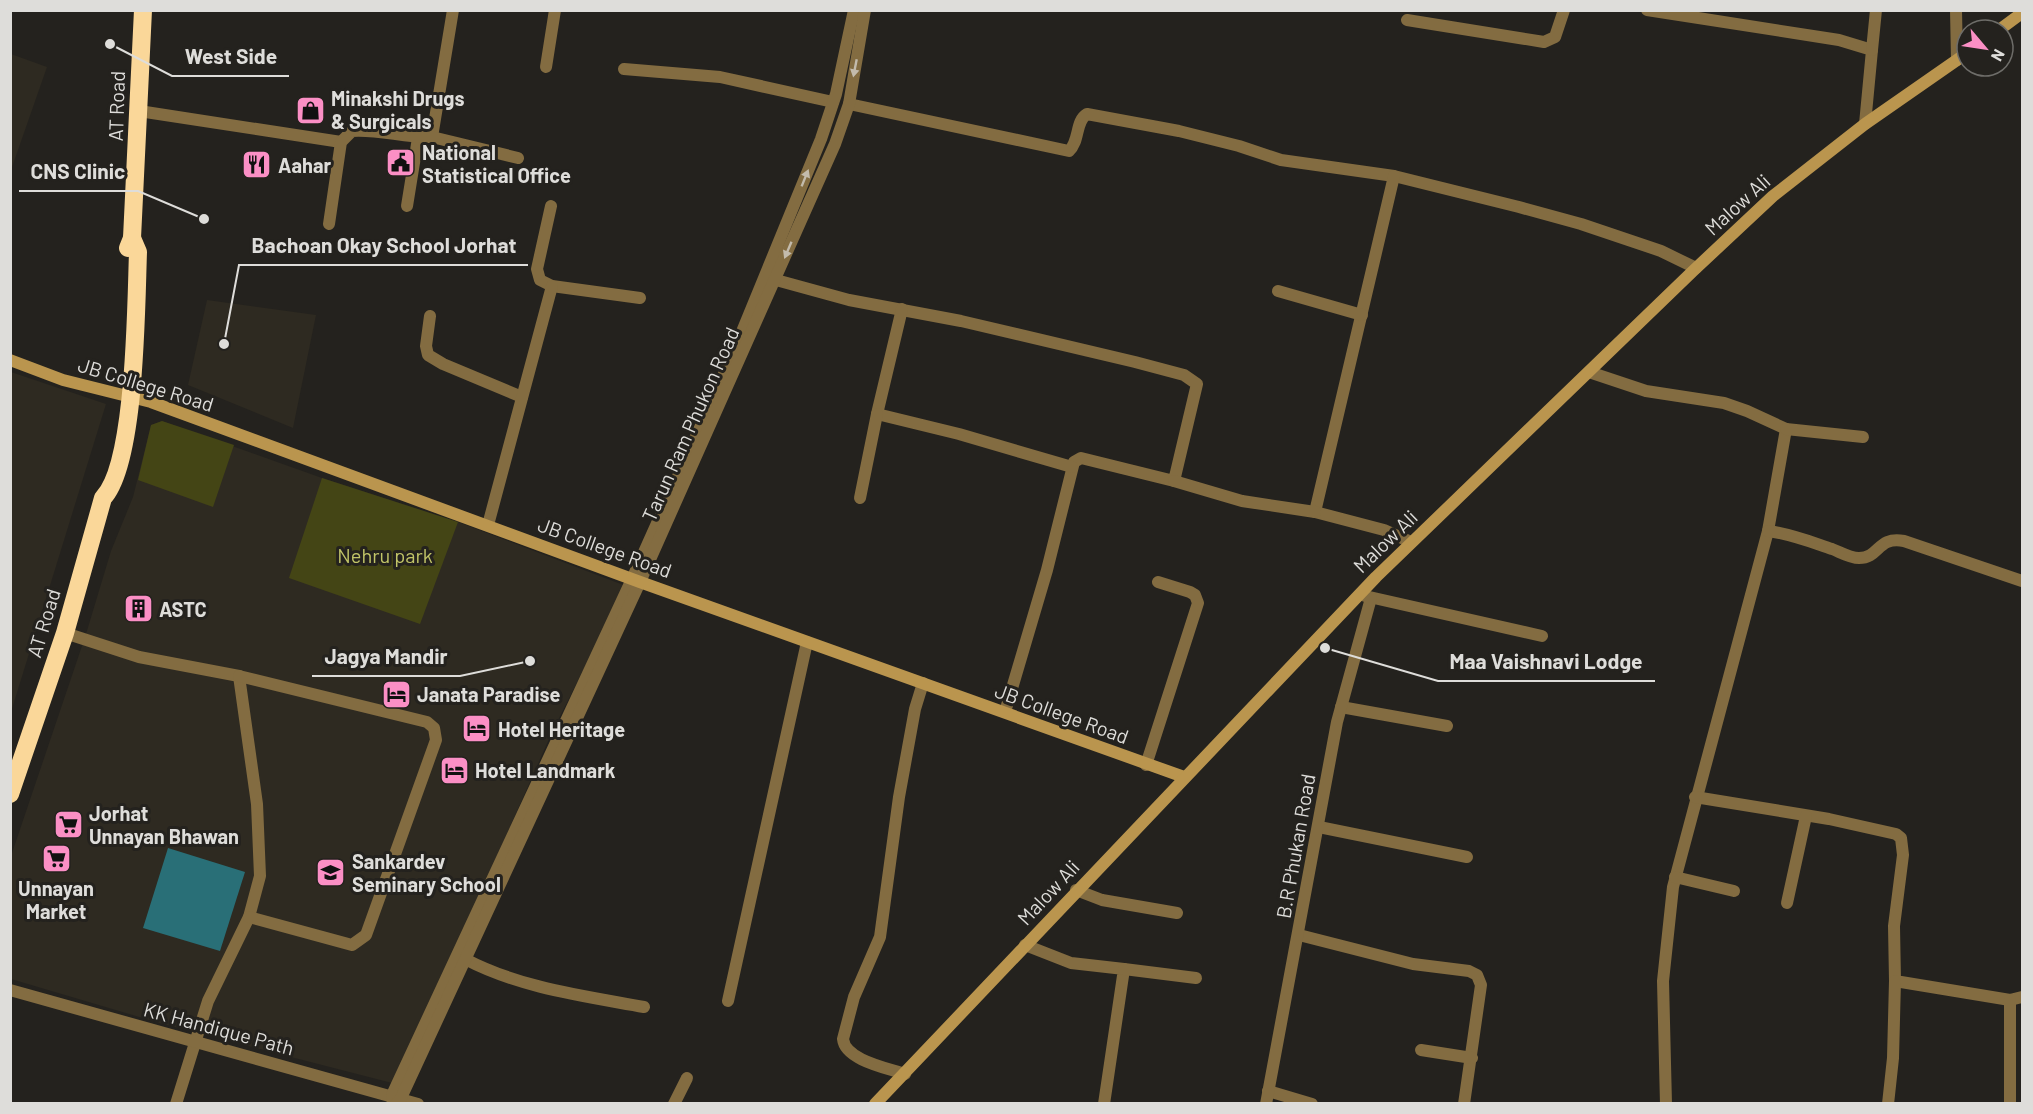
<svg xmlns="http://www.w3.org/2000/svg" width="2033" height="1114" font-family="Barlow,sans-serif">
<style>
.built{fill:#2e2a21}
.green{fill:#444515}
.water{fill:#296f77}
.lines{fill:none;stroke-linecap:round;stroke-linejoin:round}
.street{stroke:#836c41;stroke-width:12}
.secondary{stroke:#ba954e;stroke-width:12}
.highway{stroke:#fad799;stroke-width:18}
.oneway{fill:#c3bbac}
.labels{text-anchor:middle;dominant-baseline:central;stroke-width:6;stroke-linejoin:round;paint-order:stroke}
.poi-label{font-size:20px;font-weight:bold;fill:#deddda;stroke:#24221e;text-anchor:start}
.street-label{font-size:20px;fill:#deddda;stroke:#24221e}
.park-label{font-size:20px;fill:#c2c568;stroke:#24221e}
.leader{fill:none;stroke:#deddda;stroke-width:2}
.callout-dot{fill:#deddda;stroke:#24221e;stroke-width:2}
.callout-label{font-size:21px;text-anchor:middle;font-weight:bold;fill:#deddda;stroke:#24221e;stroke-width:6;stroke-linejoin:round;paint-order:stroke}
</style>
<rect width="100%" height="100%" fill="#24221e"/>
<g class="built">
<polygon points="11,54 47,67 11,170 10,54"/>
<polygon points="207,300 316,315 293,428 188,385"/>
<polygon points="11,372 106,404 11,712 10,372"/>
<polygon points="162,421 322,478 458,522 626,586 553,730 396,1084 163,1024 11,979 11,856 86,634 111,551 133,497 151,425"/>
</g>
<g class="green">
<polygon points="162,421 234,445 213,507 138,480 151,425"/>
<polygon points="322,478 458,522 420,624 289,578"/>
</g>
<polygon class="water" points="168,848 245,872 220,951 143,928"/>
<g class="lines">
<g class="street">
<polyline points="1647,10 1839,40 1872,50 1865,124"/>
<polyline points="1956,10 1957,60"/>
<polyline points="1407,20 1544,42 1555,37 1564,10"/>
<polyline points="1872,50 1876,10"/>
<polyline points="546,67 555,10"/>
<polyline points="624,69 720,77 833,102"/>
<path d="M 849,104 L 1069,151 C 1080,141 1075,121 1087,114 L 1179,131 L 1239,146 L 1281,160 L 1394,176 L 1519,207 L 1581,224 L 1661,251 L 1696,268"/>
<polyline points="139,111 341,142"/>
<polyline points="432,137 453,10"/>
<polyline points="1394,176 1315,512 1384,530 1411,542"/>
<polyline points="407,206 418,138"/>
<polyline points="551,206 537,269 540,280 552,286 640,298"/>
<path d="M 329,224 L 341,142 L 352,131 C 379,129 405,138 432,137 L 518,158"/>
<polyline points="776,280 849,300 961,321 1135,362 1184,375 1197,384 1174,481 1081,458 1074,462 1047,570 1005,712"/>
<polyline points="1278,291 1362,315"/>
<polyline points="902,309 877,414 959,434 1072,467"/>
<polyline points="430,316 426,346 428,355 443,364 522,397"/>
<polyline points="1589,372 1646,391 1724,403 1747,411 1786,429 1768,531 1673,887 1663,981 1666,1104"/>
<polyline points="1786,429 1863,437"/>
<polyline points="1174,481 1242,501 1315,512"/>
<polyline points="860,498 877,414"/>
<polyline points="488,525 552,286"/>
<path d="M 1768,531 C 1791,534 1811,542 1832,549 C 1840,552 1850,558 1859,558 C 1880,558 1877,536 1904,541 L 2022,581"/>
<polyline points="1365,596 1542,636"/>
<polyline points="65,633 139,657 239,676 257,804 260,876 249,917 208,1001 176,1104"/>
<polyline points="239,676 427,722 434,728 436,740 366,935 352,945 249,917"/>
<polyline points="1341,707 1447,726"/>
<polyline points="1146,765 1198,603 1195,595 1190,592 1158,582"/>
<polyline points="1695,797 1829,819 1896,834 1901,838 1903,855 1894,926 1895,981 2010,1000 2022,997"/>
<polyline points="1319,827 1467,857"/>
<polyline points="1675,877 1734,891"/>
<polyline points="1076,890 1102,900 1177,913"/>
<polyline points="1787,903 1806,816"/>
<polyline points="1299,935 1413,964 1469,971 1477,975 1481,985 1464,1104"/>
<polyline points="1025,945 1071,963 1124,969 1104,1104"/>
<path d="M 465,959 C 520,988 584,996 644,1007"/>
<polyline points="1124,969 1196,978"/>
<polyline points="10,990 418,1104"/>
<polyline points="2010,1000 2010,1104"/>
<polyline points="728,1001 807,642"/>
<polyline points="1421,1050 1472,1058"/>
<path d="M 905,1074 C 887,1068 845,1060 843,1039 L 854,997 L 880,937 L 899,797 L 915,709 L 923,683"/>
<polyline points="1268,1091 1312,1104"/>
<polyline points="393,1104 392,1095 632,579 732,356 821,139 836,94 854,10"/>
<polyline points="396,1104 401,1098 640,582 835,144 849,104 865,10"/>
<polyline points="674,1104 687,1078"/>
<polyline points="1266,1104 1337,722 1371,598"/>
<polyline points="1888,1104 1893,1058 1895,981"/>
</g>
<g class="secondary">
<polyline points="1999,30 2022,13"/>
<polyline points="10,360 63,380 151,402 640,582 1184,777"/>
<polyline points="875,1104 1376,577 1693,271 1773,196 1865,124 1967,53"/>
</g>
<g class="highway">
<polyline points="128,248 132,238 143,10"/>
<path d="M 10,794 L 65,633 L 103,498 C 136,464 136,304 138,252 L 132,238"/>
</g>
</g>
<defs><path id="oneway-solid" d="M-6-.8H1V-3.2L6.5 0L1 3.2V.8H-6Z" transform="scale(1.5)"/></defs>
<g class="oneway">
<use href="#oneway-solid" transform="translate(855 68) rotate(101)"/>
<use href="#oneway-solid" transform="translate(805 178) rotate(-68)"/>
<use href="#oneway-solid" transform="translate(788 250) rotate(113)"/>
</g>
<defs>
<symbol id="shop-square" viewBox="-11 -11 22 22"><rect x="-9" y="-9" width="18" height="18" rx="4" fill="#fb8fc5" stroke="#24221e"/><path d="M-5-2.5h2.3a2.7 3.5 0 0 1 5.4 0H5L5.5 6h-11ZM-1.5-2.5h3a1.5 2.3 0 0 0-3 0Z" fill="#111"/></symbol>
<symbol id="civic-square" viewBox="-11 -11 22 22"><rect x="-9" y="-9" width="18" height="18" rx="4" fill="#fb8fc5" stroke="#24221e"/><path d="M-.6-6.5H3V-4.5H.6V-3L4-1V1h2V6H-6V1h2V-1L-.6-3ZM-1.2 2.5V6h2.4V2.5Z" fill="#111"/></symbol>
<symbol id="restaurant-square" viewBox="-11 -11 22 22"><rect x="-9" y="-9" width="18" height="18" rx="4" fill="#fb8fc5" stroke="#24221e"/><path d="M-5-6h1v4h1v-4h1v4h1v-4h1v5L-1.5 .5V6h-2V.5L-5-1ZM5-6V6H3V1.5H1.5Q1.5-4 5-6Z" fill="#111"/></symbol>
<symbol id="building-square" viewBox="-11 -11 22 22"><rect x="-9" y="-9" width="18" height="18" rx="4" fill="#fb8fc5" stroke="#24221e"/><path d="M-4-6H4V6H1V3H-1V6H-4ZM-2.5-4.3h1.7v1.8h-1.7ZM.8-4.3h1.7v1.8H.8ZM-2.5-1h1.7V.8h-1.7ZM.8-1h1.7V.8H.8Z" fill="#111"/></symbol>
<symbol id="hotel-square" viewBox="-11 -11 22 22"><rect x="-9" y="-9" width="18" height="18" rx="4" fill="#fb8fc5" stroke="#24221e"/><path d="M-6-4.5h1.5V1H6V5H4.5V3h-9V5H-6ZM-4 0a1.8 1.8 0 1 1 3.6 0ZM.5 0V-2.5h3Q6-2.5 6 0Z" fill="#111"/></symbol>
<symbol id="supermarket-square" viewBox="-11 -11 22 22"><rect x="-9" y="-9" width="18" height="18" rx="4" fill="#fb8fc5" stroke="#24221e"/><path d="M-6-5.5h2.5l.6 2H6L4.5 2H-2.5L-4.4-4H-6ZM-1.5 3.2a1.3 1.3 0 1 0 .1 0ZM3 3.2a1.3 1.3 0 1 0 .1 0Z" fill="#111"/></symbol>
<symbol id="school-square" viewBox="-11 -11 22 22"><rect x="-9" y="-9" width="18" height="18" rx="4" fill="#fb8fc5" stroke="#24221e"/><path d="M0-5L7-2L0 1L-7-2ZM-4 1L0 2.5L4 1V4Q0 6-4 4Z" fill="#111"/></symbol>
</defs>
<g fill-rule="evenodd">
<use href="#shop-square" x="294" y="94" width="33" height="33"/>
<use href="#civic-square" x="384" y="146" width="33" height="33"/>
<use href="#restaurant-square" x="240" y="148" width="33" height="33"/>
<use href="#building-square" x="122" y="592" width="33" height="33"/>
<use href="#hotel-square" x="380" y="678" width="33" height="33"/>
<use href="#hotel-square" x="460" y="712" width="33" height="33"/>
<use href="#hotel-square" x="438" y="754" width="33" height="33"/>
<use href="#supermarket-square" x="52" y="808" width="33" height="33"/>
<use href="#supermarket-square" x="40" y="842" width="33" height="33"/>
<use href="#school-square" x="314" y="856" width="33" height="33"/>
</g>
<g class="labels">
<g class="poi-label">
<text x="331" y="98">Minakshi Drugs<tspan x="331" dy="23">&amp; Surgicals</tspan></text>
<text x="422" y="152">National<tspan x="422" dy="23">Statistical Office</tspan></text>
<text x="278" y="165">Aahar</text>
<text x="159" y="609">ASTC</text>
<text x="417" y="694">Janata Paradise</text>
<text x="498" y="729">Hotel Heritage</text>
<text x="475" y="770">Hotel Landmark</text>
<text x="89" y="813">Jorhat<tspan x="89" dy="23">Unnayan Bhawan</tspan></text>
<text x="352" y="861">Sankardev<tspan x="352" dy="23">Seminary School</tspan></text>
<text x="56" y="888" text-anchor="middle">Unnayan<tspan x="56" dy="23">Market</tspan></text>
</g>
<g class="street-label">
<text transform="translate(116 106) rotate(-88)">AT Road</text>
<text transform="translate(1737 204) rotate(-42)">Malow Ali</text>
<text transform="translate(146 384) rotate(17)">JB College Road</text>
<text transform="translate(690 424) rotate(-66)">Tarun Ram Phukon Road</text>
<text transform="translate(1385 541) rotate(-44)">Malow Ali</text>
<text transform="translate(605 547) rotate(20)">JB College Road</text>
<text transform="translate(43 623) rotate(-73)">AT Road</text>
<text transform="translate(1062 713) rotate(20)">JB College Road</text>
<text transform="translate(1295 846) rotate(-80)">B.R Phukan Road</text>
<text transform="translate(1048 892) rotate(-47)">Malow Ali</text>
<text transform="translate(219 1028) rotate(15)">KK Handique Path</text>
</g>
<g class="park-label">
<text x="385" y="555">Nehru park</text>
</g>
</g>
<path class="leader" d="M110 44L172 76H289M204 219L138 191H19M224 344L239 265H528M530 661L460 676H312M1325 648L1438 681H1655"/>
<g class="callout-dot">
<circle cx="110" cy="44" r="6"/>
<circle cx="204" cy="219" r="6"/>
<circle cx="224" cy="344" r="6"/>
<circle cx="530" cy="661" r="6"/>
<circle cx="1325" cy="648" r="6"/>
</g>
<g class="callout-label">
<text x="231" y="64">West Side</text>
<text x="78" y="179">CNS Clinic</text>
<text x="384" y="253">Bachoan Okay School Jorhat</text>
<text x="386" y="664">Jagya Mandir</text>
<text x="1546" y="669">Maa Vaishnavi Lodge</text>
</g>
<rect width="2033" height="1114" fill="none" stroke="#deddda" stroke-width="24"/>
<g transform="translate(1985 48) rotate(119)"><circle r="28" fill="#24221e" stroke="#6e6d69" stroke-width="1.5"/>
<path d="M0-4.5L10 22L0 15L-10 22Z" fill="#fb8fc5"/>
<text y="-9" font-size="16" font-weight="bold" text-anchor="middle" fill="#deddda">N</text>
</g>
</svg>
